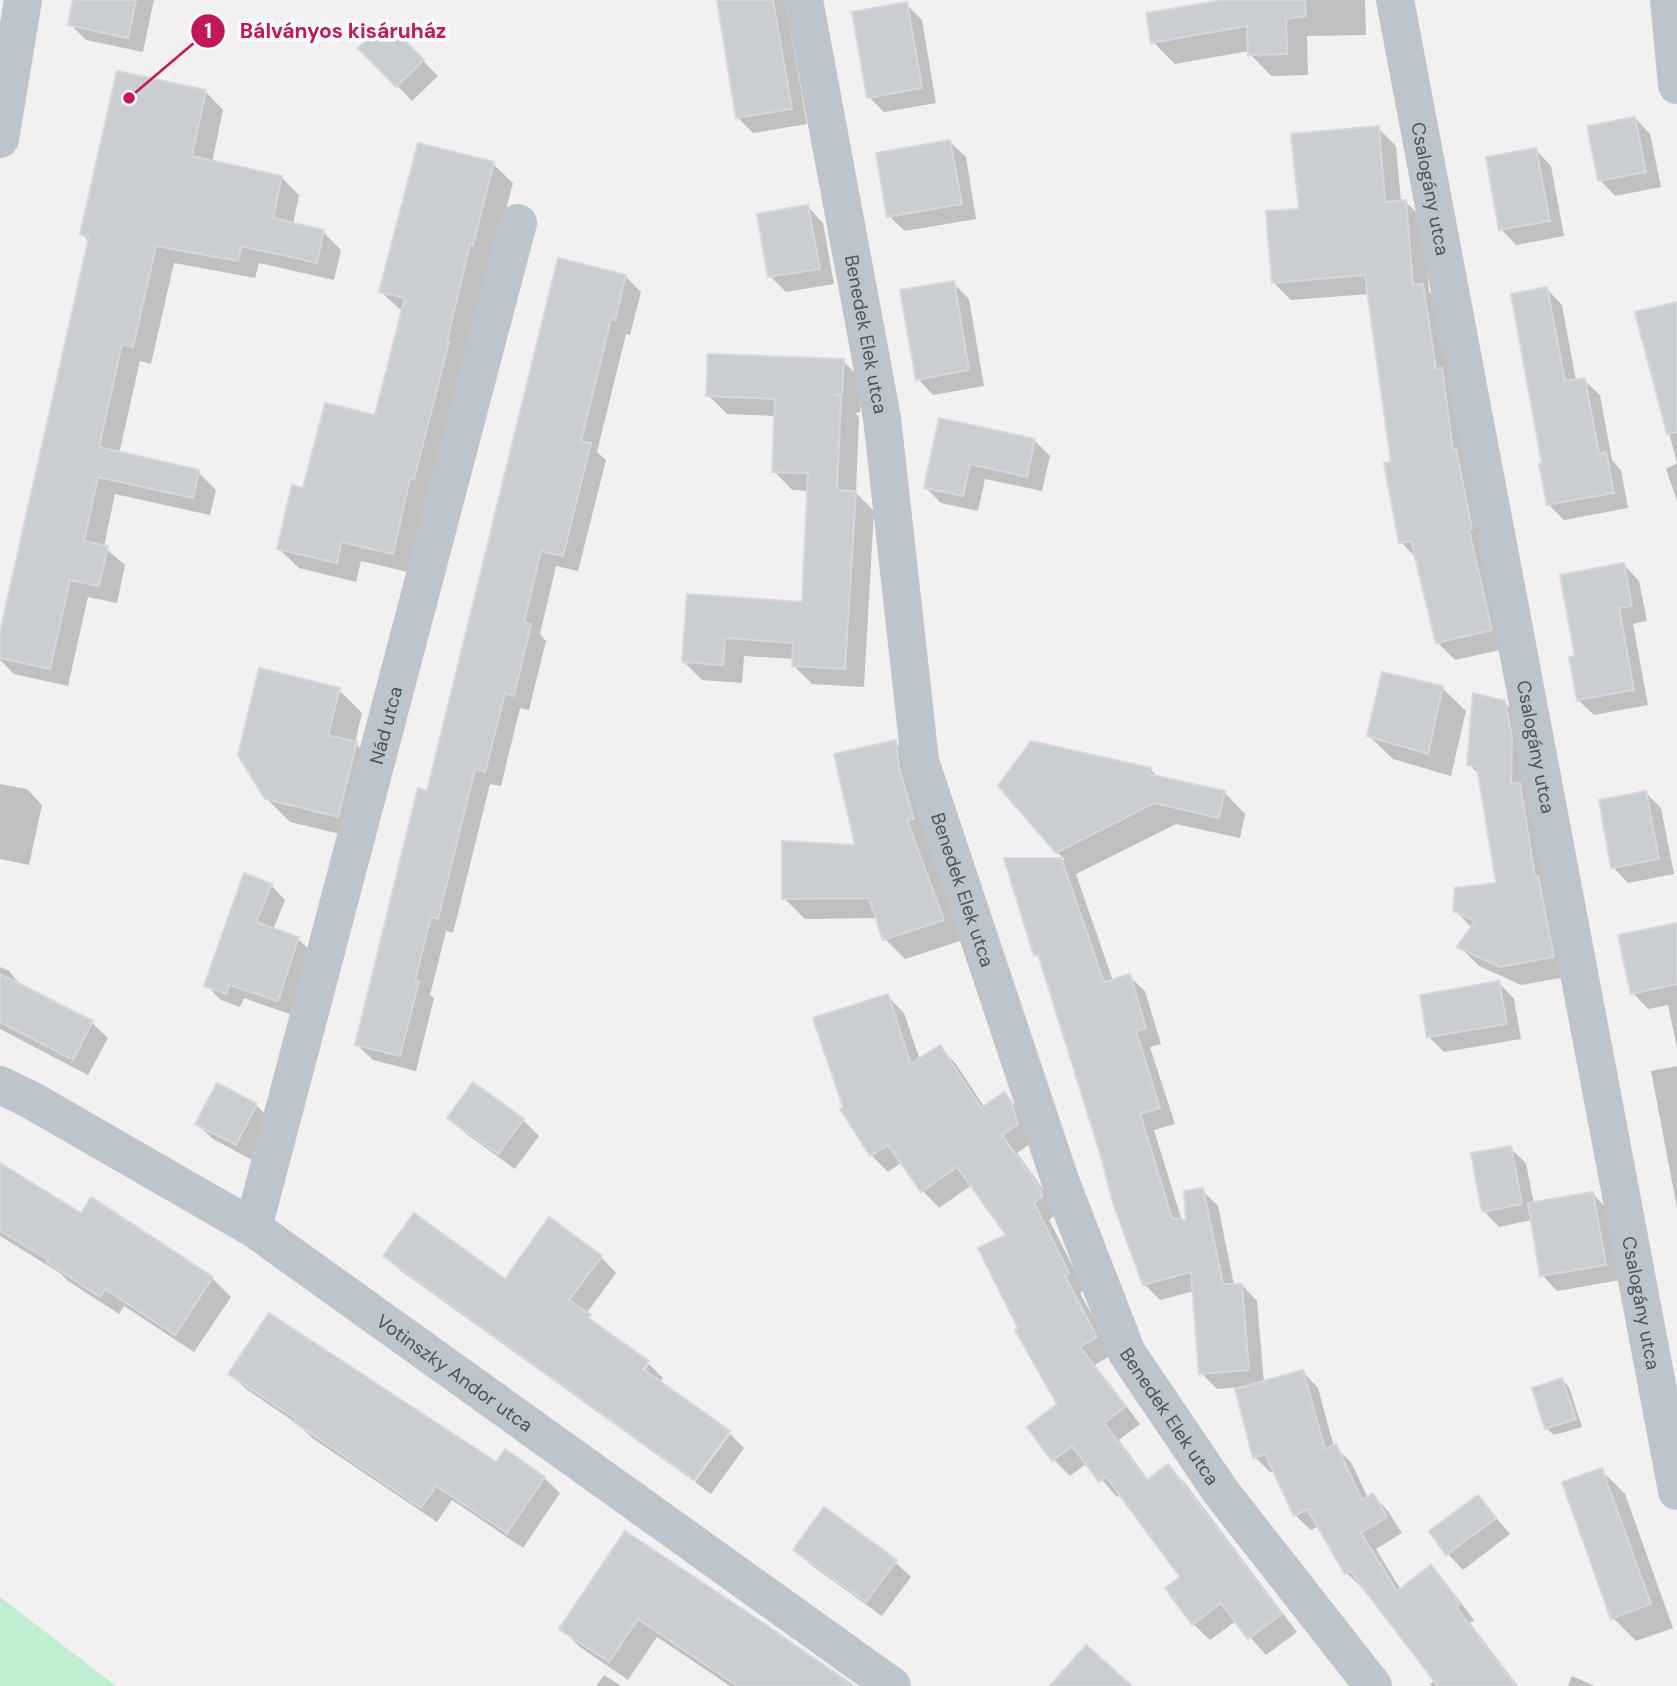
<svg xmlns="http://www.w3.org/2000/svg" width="1677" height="1686" font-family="'DM Sans',sans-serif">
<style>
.green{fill:#c1edd0}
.shadow{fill:#0003}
.building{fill:#cacdd2;stroke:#d4d7db;stroke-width:2}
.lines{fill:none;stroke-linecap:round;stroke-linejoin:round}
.minor{stroke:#bcc5cc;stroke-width:38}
.labels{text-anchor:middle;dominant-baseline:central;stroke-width:7;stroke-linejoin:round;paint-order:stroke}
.street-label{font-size:19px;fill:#49545d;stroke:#fff}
.leader{fill:none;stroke:#c2185b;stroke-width:2.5}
.callout-dot{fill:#c2185b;stroke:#fff;stroke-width:2.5}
.mark-label{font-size:21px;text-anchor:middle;font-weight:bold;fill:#fff}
.callout-label{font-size:21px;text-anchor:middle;font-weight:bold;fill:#c2185b;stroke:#fff;stroke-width:7;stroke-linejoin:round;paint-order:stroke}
</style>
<rect width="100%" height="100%" fill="#f2f0f0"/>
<polygon class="green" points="0,1597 116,1686 0,1686"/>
<g class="shadow">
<polygon points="75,0 154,0 143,52 86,40 70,24"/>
<polygon points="719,0 785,0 807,124 753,133 738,118"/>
<polygon points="1233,0 1365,0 1366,35 1307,36 1308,75 1271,76 1250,54 1249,51 1175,64 1153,42"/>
<polygon points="906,4 922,20 936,103 884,112 869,97"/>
<polygon points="386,23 438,76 412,101 361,48"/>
<polygon points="206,92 223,110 212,163 281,177 299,195 293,225 323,232 341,250 334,280 259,263 255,278 174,263 151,364 140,361 119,454 198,472 216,490 210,515 115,494 104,547 125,565 117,603 88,597 68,686 14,674 0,660 0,639 90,242 81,234"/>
<polygon points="1635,118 1650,134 1661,187 1615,196 1600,180"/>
<polygon points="1378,128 1396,146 1401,202 1406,202 1424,220 1429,292 1441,304 1509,648 1455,660 1437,642 1417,559 1401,542 1369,294 1291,300 1273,282 1300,210"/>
<polygon points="950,142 966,157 976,219 905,231 889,216"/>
<polygon points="1536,150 1551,166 1564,236 1516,245 1501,229"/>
<polygon points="493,164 513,183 412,573 361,561 356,582 299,568 279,549 304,490 376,417 403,312 381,292"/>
<polygon points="808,207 823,223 834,284 786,292 770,276"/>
<polygon points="625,276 641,292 630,335 626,334 597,452 606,460 578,571 556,566 540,634 546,641 529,710 520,708 501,786 490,784 453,933 446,931 430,995 434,998 416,1071 373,1060 357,1045 429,793"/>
<polygon points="953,283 969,299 984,386 933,395 918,379"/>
<polygon points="1547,289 1562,305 1576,381 1584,380 1600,395 1612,460 1621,470 1628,508 1564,520 1548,504"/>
<polygon points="1677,303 1677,501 1666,469 1677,463 1637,314"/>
<polygon points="843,361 862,380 860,412 855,413 859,417 856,493 874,511 864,687 812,684 793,665 794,659 744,656 742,683 702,680 683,661 688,596 804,604 809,491 792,490 774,471 776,416 727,414 708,395"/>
<polygon points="940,420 1034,440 1050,456 1042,491 985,479 978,511 941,503 926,488"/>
<polygon points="1624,565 1639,581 1647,621 1633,624 1648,705 1594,715 1578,700 1577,657"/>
<polygon points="1442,688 1466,711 1451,776 1393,759 1369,736"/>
<polygon points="339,690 362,713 355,743 379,767 361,839 290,822 266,798"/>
<polygon points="1504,702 1524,722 1572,976 1521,985 1479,966 1460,947 1472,928 1455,910 1498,884 1480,775 1468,764"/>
<polygon points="895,742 915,762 963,940 905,959 885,939 878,918 805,919 784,898 857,846"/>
<polygon points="1032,743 1151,770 1159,778 1224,792 1245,814 1240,838 1176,824 1076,874 1113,981 1129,976 1145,991 1161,1044 1150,1047 1175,1124 1154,1130 1182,1221 1188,1222 1202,1190 1218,1206 1234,1285 1242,1285 1257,1301 1264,1383 1303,1372 1318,1388 1334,1447 1351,1462 1368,1498 1373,1495 1388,1511 1402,1533 1376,1549 1401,1590 1430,1567 1446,1583 1474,1620 1470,1623 1518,1686 1432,1686 1430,1684 1435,1680 1364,1587 1362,1588 1347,1573 1319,1526 1311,1530 1295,1515 1275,1471 1270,1472 1255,1457 1244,1387 1217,1389 1201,1373 1194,1291 1160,1300 1144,1284 1042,961 1036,955 1006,860 1065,860 1057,852"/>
<polygon points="0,784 27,789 42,805 29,865 0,859"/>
<polygon points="1646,793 1661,808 1674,874 1628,883 1613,867"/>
<polygon points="271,885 285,900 273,930 298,939 313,953 292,1015 244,998 240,1007 221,1000 206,985"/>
<polygon points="1677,925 1677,1048 1668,1005 1648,1009 1633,993"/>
<polygon points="0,967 9,971 23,988 92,1023 108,1038 88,1075 0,1029"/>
<polygon points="1499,983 1514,999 1521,1039 1444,1052 1428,1036"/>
<polygon points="887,996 904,1013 920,1060 940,1047 956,1064 985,1108 1004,1094 1021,1111 1034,1141 1017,1153 1055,1206 1058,1213 1049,1220 1085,1290 1080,1293 1113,1354 1095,1365 1140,1424 1119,1440 1149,1481 1168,1467 1185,1483 1297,1632 1266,1655 1236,1621 1210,1640 1193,1624 1183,1577 1121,1494 1117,1497 1087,1463 1070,1476 1054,1460 1060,1405 1020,1329 1008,1235 972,1185 939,1208 923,1191 902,1162 888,1172 871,1155"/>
<polygon points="1677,1066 1677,1208 1651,1071"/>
<polygon points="473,1084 523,1120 539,1136 515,1169 465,1133 449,1118"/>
<polygon points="217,1085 256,1105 272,1121 252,1160 213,1139 197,1124"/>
<polygon points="1510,1148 1526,1163 1534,1204 1593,1194 1608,1210 1621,1280 1557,1291 1542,1275 1532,1220 1499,1227 1484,1211"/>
<polygon points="0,1166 81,1215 92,1199 212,1278 231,1297 194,1352 124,1306 119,1314 68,1281 60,1273 0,1236"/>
<polygon points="385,1256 506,1281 601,1257 616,1273 586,1314 606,1333 648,1363 637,1375 640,1377 649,1364 663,1378 660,1383 727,1432 692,1480 401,1271"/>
<polygon points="230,1374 496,1465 544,1478 560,1493 523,1548 452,1500 437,1522 312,1438 299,1425 246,1389"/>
<polygon points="1562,1380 1569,1387 1582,1427 1554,1435 1546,1428"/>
<polygon points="730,1434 744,1448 711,1494 695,1482"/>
<polygon points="1601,1470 1625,1494 1673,1628 1636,1641 1613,1618"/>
<polygon points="1478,1497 1510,1534 1463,1570 1448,1554 1431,1532"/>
<polygon points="626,1533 852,1686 730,1686 657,1637 628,1680 580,1647 561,1628"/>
<polygon points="795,1550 895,1562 911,1577 882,1616 811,1565"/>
<polygon points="604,1675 621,1686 596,1686"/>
<polygon points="1572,1676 1595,1686 1568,1686"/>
</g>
<g class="building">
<polygon points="73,0 136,0 128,38 68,25"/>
<polygon points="717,0 773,0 792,109 736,118"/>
<polygon points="1223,0 1305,0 1306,16 1286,19 1287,54 1248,55 1247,26 1151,43 1146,13"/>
<polygon points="907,2 922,88 867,98 852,12"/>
<polygon points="386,21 424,60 396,87 358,48"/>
<polygon points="117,71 206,90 192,156 282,176 273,218 324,230 317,263 241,246 238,261 156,246 133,347 122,344 99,447 199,470 193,498 98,477 84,541 108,546 99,586 70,580 50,669 0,658 0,632 89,237 80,234"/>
<polygon points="1635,117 1646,172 1598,181 1587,126"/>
<polygon points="1379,126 1385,202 1406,200 1413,285 1423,284 1436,369 1442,368 1453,450 1456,449 1472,529 1469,530 1492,630 1436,643 1411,541 1399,543 1384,463 1391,462 1365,275 1272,283 1266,211 1299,209 1291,134"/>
<polygon points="950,140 962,204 887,217 876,153"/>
<polygon points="418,143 494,162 473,245 470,244 447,341 449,342 414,479 410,478 393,554 341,542 337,563 277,549 292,485 303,488 325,403 375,415 405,298 379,292"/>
<polygon points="1536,148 1550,221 1499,230 1486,157"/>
<polygon points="808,205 820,269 768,277 757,214"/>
<polygon points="558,258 626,275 615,320 611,319 581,441 591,443 563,556 541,551 524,622 531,624 514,696 505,693 485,772 475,769 438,919 431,917 415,980 419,981 400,1056 355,1045 418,788 427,791"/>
<polygon points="954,281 969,370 916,380 900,290"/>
<polygon points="1547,287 1565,381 1585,378 1599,454 1606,452 1614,493 1547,505 1539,464 1542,464 1511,294"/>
<polygon points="1677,302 1677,432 1667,434 1635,312"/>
<polygon points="708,354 844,359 842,394 833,395 841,397 837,490 856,491 845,669 792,666 793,643 725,638 723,665 682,662 687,594 802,602 808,473 772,472 775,399 706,396"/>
<polygon points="939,418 1035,439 1027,477 970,464 963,496 924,488"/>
<polygon points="1624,563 1632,606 1619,608 1634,690 1577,700 1569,657 1575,656 1560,575"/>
<polygon points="259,668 340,688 328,735 357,742 338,817 265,799 238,755"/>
<polygon points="1382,672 1443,686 1428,754 1367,736"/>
<polygon points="1473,693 1505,701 1512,737 1511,784 1520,783 1535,876 1538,876 1554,957 1500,967 1457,947 1475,921 1453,911 1455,888 1496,883 1477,767 1467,765"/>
<polygon points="896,740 899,768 914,819 907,820 944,920 883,940 869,898 782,899 782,841 855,845 834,754"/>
<polygon points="1031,741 1151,768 1149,774 1225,791 1219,818 1154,803 1056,853 998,786"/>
<polygon points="1646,791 1659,859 1611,868 1599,800"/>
<polygon points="1004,858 1061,858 1104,982 1130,974 1146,1028 1136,1031 1160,1108 1140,1114 1172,1218 1186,1220 1184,1191 1203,1188 1223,1284 1242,1284 1249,1370 1199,1374 1191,1272 1143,1285 1113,1203 1100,1153 1038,954 1034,956"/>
<polygon points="244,873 272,884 256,922 299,937 278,1001 229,985 226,994 204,986"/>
<polygon points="1677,923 1677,984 1631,994 1618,935"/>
<polygon points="0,974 93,1021 73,1060 0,1022"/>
<polygon points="1499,981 1507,1024 1427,1037 1420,995"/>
<polygon points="888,994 911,1064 940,1045 981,1108 1004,1092 1011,1101 1018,1124 1002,1135 1039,1187 1043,1196 1034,1203 1069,1273 1065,1276 1097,1337 1080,1347 1125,1407 1104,1423 1147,1480 1168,1464 1282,1614 1248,1639 1221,1603 1192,1625 1165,1588 1180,1577 1106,1477 1099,1482 1072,1446 1052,1461 1027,1427 1057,1404 1015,1330 1018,1328 978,1248 1006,1235 957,1167 921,1192 888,1145 870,1156 840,1109 843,1107 813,1018"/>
<polygon points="473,1082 524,1119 498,1154 447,1118"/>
<polygon points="217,1083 257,1104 236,1145 195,1124"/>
<polygon points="1511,1146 1522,1204 1482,1212 1471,1153"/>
<polygon points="0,1163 81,1213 91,1197 213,1277 175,1335 105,1289 100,1297 47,1262 49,1260 0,1231"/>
<polygon points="1593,1192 1606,1265 1540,1276 1528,1203"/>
<polygon points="414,1213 505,1279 549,1217 602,1256 569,1300 591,1315 588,1318 649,1361 643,1369 730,1431 694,1480 383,1256"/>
<polygon points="269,1313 496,1462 505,1449 545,1477 507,1533 436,1486 421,1508 294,1422 296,1419 228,1374"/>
<polygon points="1303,1370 1325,1449 1336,1444 1362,1500 1373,1493 1387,1517 1361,1533 1397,1591 1431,1565 1460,1604 1456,1607 1516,1686 1438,1686 1350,1571 1345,1574 1307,1509 1294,1516 1265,1454 1253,1458 1235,1389"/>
<polygon points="1562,1378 1576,1419 1545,1429 1532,1388"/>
<polygon points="1602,1468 1651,1604 1611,1619 1562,1482"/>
<polygon points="1478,1495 1496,1518 1446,1555 1429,1531"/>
<polygon points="824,1507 897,1560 866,1602 793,1550"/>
<polygon points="625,1531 763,1623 854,1686 737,1686 638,1619 609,1662 559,1629"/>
<polygon points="1086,1645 1132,1686 1050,1686"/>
</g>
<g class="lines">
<g class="minor">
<path id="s1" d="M 804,0 L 882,418 L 920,761 L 1060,1180 L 1127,1353 L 1221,1492 L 1373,1686"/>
<path id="s2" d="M 1395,0 L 1677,1491"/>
<polyline points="1669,0 1677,85"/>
<polyline points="0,139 23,0"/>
<path id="s3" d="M 0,1085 L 31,1100 L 253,1228 L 892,1686"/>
<path id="s4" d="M 253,1228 L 518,223"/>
</g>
</g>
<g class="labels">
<g class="street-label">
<text stroke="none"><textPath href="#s2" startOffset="192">Csalogány utca</textPath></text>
<text stroke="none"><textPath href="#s1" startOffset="340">Benedek Elek utca</textPath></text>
<text stroke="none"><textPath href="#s4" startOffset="520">Nád utca</textPath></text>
<text stroke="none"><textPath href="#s2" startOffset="760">Csalogány utca</textPath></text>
<text stroke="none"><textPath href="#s1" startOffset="906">Benedek Elek utca</textPath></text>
<text stroke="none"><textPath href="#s2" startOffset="1326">Csalogány utca</textPath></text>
<text stroke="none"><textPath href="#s3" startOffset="539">Votinszky Andor utca</textPath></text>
<text stroke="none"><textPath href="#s1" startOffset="1474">Benedek Elek utca</textPath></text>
</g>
</g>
<path class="leader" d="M129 98L208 31"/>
<g class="callout-dot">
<circle cx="129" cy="98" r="7"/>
<circle cx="208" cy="31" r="18"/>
</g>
<g class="mark-label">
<text x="208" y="38">1</text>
</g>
<g class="callout-label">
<text x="343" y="38">Bálványos kisáruház</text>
</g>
</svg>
